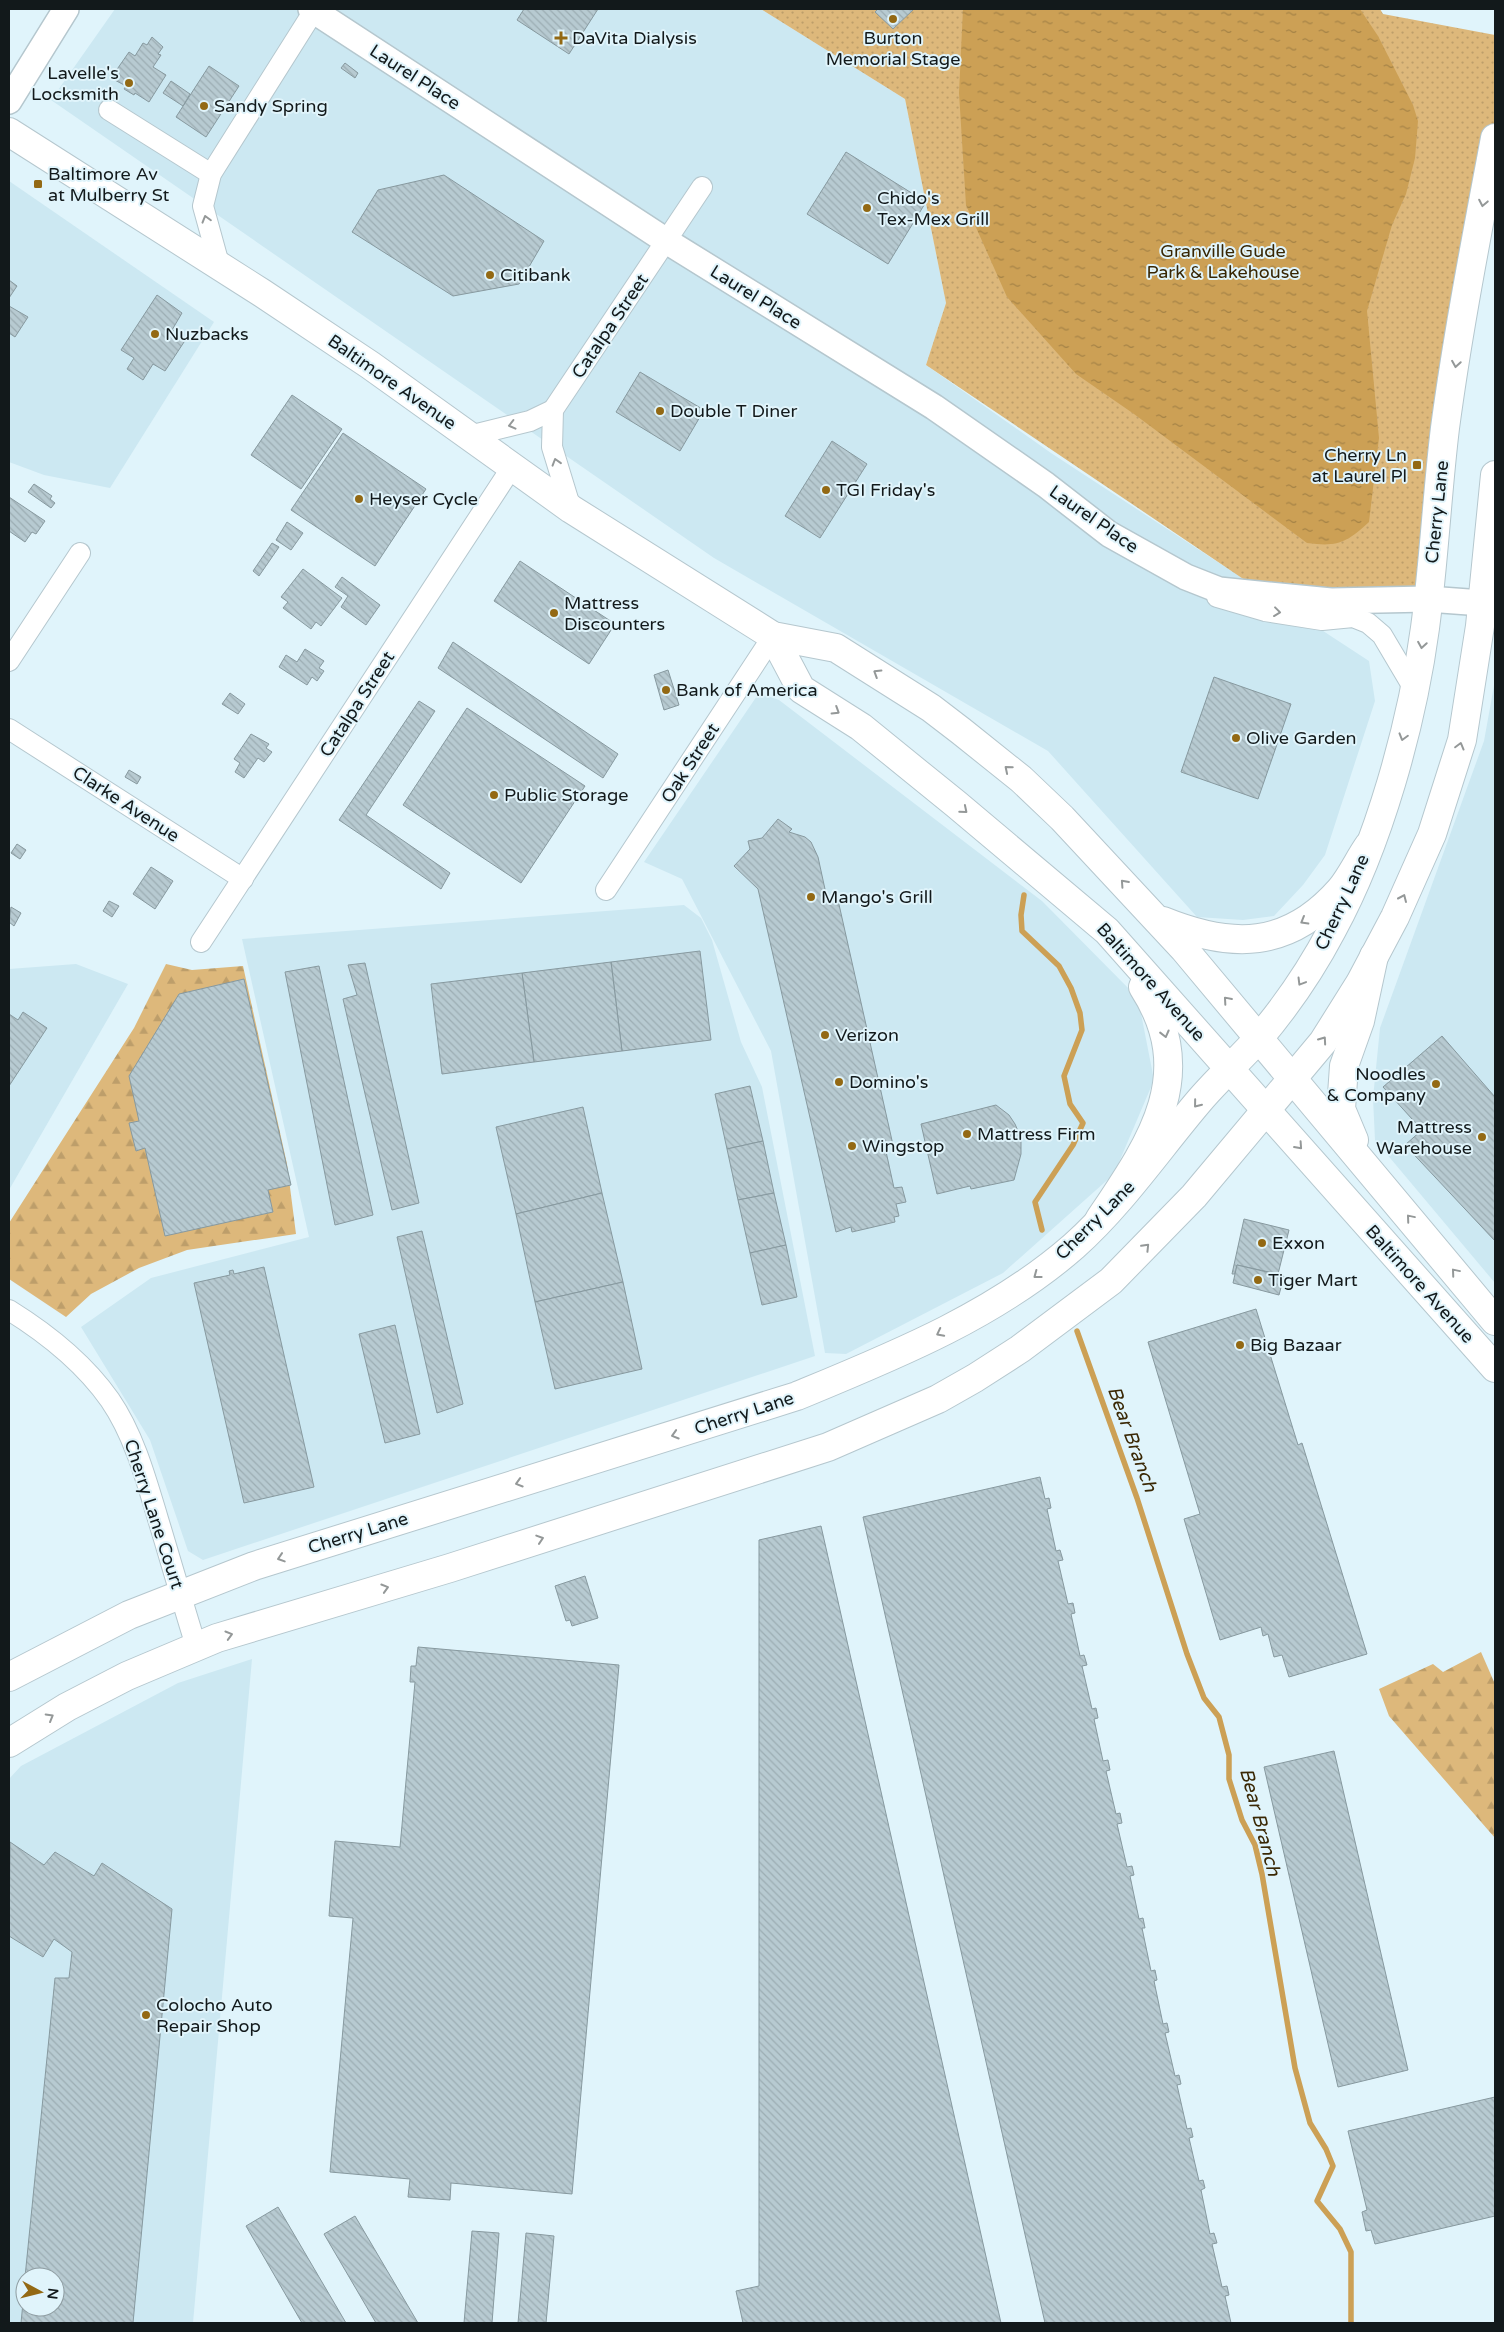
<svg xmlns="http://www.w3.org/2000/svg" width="1504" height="2332" font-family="'Varela Round',sans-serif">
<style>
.built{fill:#cce8f2;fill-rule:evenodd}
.forest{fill:url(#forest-firs)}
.park{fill:url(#park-dots)}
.water{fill:url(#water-ripples)}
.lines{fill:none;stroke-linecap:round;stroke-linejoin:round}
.stream{stroke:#cca055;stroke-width:5.5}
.building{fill:url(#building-back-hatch);stroke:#87999f}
.minor-casing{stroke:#b5c7ce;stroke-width:22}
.tertiary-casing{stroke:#b5c7ce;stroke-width:28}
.secondary-casing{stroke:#b5c7ce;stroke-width:30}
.primary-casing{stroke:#b5c7ce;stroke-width:30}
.minor{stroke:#fff;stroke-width:20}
.tertiary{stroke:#fff;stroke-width:25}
.secondary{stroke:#fff;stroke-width:28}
.primary{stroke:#fff;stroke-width:28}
.oneway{stroke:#949898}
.poi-dot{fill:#936914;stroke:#e0f4fb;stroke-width:2}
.labels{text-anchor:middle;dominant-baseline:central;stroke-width:4;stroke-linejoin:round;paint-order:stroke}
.poi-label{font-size:18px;fill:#12191b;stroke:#e0f4fb;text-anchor:start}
.street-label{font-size:18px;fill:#12191b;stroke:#e0f4fb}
.park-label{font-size:18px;fill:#382603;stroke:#e0f4fb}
.water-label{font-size:19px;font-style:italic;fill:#3a2805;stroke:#e0f4fb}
</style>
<defs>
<pattern id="forest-firs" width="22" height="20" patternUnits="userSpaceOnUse" patternTransform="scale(1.25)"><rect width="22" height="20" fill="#ddb87b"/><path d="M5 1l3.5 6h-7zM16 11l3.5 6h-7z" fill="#bd9e6a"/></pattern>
<pattern id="park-dots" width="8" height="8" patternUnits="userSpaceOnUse" patternTransform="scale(1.25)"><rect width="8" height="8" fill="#ddb87b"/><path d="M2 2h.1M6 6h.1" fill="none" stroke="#bd9e6a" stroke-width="1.8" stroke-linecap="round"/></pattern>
<pattern id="water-ripples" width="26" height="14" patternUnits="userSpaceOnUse" patternTransform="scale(1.25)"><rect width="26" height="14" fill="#cca055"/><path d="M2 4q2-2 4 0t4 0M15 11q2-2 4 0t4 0" fill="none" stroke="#a48246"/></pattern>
<pattern id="building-back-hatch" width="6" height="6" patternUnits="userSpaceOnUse" patternTransform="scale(1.25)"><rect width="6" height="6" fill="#b7cad1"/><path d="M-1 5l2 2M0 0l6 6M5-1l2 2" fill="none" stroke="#9cadb3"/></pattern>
</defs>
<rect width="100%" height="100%" fill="#e0f4fb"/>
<g class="built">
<polygon points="115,9 761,9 905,99 946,303 926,365 1051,453 1369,661 1375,701 1325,855 1303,885 1274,916 1243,920 1197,917 1048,751 714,558 51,100"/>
<polygon points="9,181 214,322 110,488 44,475 9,462"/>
<polygon points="1495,680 1495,1283 1375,1140 1373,1098 1380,1028 1484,741"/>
<polygon points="759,693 779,700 1042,901 1138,998 1154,1080 1114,1174 1003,1273 846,1354 825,1353 771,1051 682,879 644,862"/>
<polygon points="684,905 701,918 712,940 741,1042 762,1087 815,1356 203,1560 188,1551 150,1440 81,1327 151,1278 309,1237 242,939"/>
<polygon points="76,964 128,984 9,1190 9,969"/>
<path d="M 252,1659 L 193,2323 L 9,2323 L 9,1779 L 21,1766 L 178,1683 ZM 25,2277 L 55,2277 L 55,2307 L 25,2307 Z"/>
</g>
<g class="forest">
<polygon points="166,964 192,970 243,966 287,1164 296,1234 187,1250 139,1268 91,1294 66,1317 9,1279 9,1223 134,1028"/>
<polygon points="1481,1652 1495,1684 1495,1838 1389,1716 1379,1689 1433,1664 1443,1672"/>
</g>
<polygon class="park" points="761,9 1380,9 1383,14 1495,35 1495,153 1428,599 1267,595 926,365 946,303 905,99"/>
<path class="water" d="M 963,9 L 1360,9 L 1378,36 L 1413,105 L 1418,121 L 1415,158 L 1406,194 L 1392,225 L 1367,311 L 1379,438 L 1369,522 C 1346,543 1338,547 1307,543 L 1134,414 L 1076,374 L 1007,297 L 966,205 L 959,93 Z"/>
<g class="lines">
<g class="stream">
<polyline points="1024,895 1021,915 1022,931 1059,966 1071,988 1080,1013 1082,1030 1064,1076 1070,1104 1083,1123 1073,1145 1035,1202 1042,1230"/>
<polyline points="1077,1331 1137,1498 1187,1654 1204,1698 1219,1717 1229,1755 1229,1779 1242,1820 1255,1845 1262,1874 1295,2068 1310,2123 1326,2149 1333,2166 1317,2201 1340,2229 1351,2252 1351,2323"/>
</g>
</g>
<g class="building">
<polygon points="524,9 598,9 569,54 517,20"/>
<polygon points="878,9 914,9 893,29 875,12"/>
<polygon points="152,37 163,47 158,54 161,55 153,67 166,75 149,102 135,93 134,95 124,89 126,86 111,78 129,52 135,56 143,43 147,45"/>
<polygon points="345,63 358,73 355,78 341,68"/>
<polygon points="209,66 239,86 206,137 176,117"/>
<polygon points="171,81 190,94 183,106 163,93"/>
<polygon points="846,152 926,202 888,264 807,214"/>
<polygon points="444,175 544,241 519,284 453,296 352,232 378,190"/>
<polygon points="9,280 17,286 9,298"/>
<polygon points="157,295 182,313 172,330 186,339 165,371 153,364 143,380 127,369 134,358 121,350"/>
<polygon points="9,306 28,317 15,337 9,333"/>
<polygon points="640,372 704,410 680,451 616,412"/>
<polygon points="292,395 342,429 301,489 251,455"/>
<polygon points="343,433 426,489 375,566 291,510"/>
<polygon points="832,441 867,464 820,538 785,516"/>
<polygon points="34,484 52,496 50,499 55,503 51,508 28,492"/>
<polygon points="9,497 45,521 36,534 32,532 25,542 9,531"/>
<polygon points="287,522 303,533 291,550 276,540"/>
<polygon points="272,543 279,547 259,576 253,571"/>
<polygon points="520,561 615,624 589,664 494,601"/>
<polygon points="303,569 342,598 321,626 316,622 311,629 283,608 288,602 281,597"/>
<polygon points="342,577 380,605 366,625 341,607 348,596 335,587"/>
<polygon points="453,642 618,754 603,778 438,668"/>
<polygon points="305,649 324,661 319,668 324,671 317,681 312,677 307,685 279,667 286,655 297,662"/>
<polygon points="668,670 679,705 664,710 654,675"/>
<polygon points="1214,677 1291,704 1258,799 1181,772"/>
<polygon points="230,693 245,704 238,714 222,704"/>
<polygon points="419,701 435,711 366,815 450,873 441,889 339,820"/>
<polygon points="467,708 585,786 521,883 403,805"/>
<polygon points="251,734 269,744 266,748 272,752 264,762 258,758 244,778 235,772 240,763 234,759"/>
<polygon points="129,770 141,777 137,784 125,777"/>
<polygon points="778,819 792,829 789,832 805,837 811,842 818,857 828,903 838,900 893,1145 885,1147 894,1188 902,1187 906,1202 896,1204 899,1216 894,1217 895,1222 852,1232 851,1227 836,1232 758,889 734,866 750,849 748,841 762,838"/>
<polygon points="17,844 26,850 20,859 11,853"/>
<polygon points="151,867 173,881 155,909 133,894"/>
<polygon points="109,901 119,906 112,917 103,911"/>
<polygon points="11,907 21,913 14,926 9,922"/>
<polygon points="700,951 711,1040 622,1051 611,962"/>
<polygon points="611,962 622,1051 534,1062 522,973"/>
<polygon points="365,963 419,1203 392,1210 343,999 357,995 348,965"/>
<polygon points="319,966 373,1215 335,1225 285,972"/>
<polygon points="522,973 534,1062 442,1074 431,984"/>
<polygon points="244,979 291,1185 268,1190 273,1212 165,1236 145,1148 136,1151 129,1123 139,1121 129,1076 179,994"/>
<polygon points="23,1012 47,1028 9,1086 9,1014 18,1020"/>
<polygon points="1442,1036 1495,1097 1495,1241 1405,1145 1422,1130 1383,1087"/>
<polygon points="750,1086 763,1141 727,1149 715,1094"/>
<polygon points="996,1105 1009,1115 1015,1124 1021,1138 1021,1154 1014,1180 971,1189 970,1186 937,1194 921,1124"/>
<polygon points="583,1107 602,1193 516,1214 496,1127"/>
<polygon points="763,1141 774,1193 738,1200 727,1149"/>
<polygon points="602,1193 623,1282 535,1302 516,1214"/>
<polygon points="774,1193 786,1245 750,1253 738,1200"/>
<polygon points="1244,1219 1289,1230 1278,1274 1237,1265 1235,1274 1232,1274"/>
<polygon points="422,1231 463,1404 437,1413 397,1237"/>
<polygon points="786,1245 797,1297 762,1305 750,1253"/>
<polygon points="1237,1265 1284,1276 1279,1295 1233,1283"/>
<polygon points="264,1267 314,1487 244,1503 194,1283 230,1275 229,1271 233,1270 234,1274"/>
<polygon points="623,1282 642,1369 555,1389 535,1302"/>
<polygon points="1256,1309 1298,1445 1302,1443 1367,1654 1289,1677 1282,1655 1274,1657 1268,1634 1263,1636 1261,1627 1220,1640 1184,1519 1200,1514 1148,1342"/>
<polygon points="395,1325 420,1434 385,1443 359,1334"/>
<polygon points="1040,1477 1045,1499 1049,1498 1051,1508 1047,1509 1056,1551 1060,1550 1063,1560 1058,1561 1068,1604 1073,1603 1075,1613 1071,1614 1080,1656 1084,1655 1087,1665 1082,1666 1092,1709 1096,1708 1098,1718 1094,1719 1103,1761 1108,1760 1110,1770 1106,1771 1116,1814 1120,1813 1122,1823 1117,1824 1127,1867 1132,1866 1134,1875 1130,1876 1139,1919 1143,1918 1145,1928 1142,1928 1151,1971 1155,1970 1157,1980 1154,1981 1163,2024 1167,2023 1169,2032 1165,2033 1175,2076 1179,2075 1181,2084 1177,2085 1187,2129 1191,2128 1193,2137 1189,2138 1199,2181 1203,2180 1205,2188 1201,2190 1210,2234 1214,2233 1217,2243 1212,2244 1222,2287 1227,2286 1229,2295 1225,2296 1231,2323 1045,2323 863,1517"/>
<polygon points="821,1526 1001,2323 743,2323 736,2291 759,2286 759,1540"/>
<polygon points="585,1576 598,1618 572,1626 570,1620 566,1621 555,1586"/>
<polygon points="418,1647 619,1665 572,2194 451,2183 450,2200 408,2197 410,2179 330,2172 353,1918 329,1916 335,1841 400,1847 415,1682 410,1682 411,1666 416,1666"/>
<polygon points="1334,1751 1408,2070 1338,2087 1264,1767"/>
<polygon points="10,1842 44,1865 55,1852 94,1876 102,1863 172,1909 133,2323 21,2323 25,2282 25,2307 55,2307 55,2277 25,2277 55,1978 69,1978 72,1952 54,1939 43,1957 9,1936"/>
<polygon points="1495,2097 1495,2216 1375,2244 1371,2230 1366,2231 1362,2212 1367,2210 1348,2131"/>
<polygon points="278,2207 346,2323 302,2323 246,2226"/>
<polygon points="355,2216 418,2323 376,2323 324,2234"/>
<polygon points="472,2231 499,2233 492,2323 464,2323"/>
<polygon points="526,2233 554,2236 546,2323 518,2323"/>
</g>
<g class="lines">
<defs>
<g id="minor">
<polyline points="109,110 211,174"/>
<polyline points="219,264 203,206 211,174 315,9"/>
<polyline points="469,436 530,421 553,410"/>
<polyline points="571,509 552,447 553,410 702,187"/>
<polyline points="1217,597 1265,611 1322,620 1353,617 1368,623 1382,635 1414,689"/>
<polyline points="9,661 80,553"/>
<polyline points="9,729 243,879"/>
<polyline points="606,890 773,636"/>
<polyline points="201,942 512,467"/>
<path d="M 9,1310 C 46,1333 84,1363 110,1400 C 134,1435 146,1479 158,1519 C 171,1562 183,1604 196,1646"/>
</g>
<g id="tertiary">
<polyline points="311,9 668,242 934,407 1046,485 1109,534 1186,577 1219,590 1331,601 1428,599 1482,603"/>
<polyline points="9,101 66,9"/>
</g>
<g id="secondary">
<path d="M 9,1677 L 129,1615 L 254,1566 L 797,1396 C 894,1356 994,1316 1074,1246 C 1122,1203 1159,1148 1200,1100 C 1219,1078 1240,1059 1259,1038 C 1287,1005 1312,968 1332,930 C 1379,844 1412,724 1425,628 C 1434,561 1437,494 1445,428 C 1458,331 1477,234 1495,138"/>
<polyline points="9,1743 67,1707 127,1676 217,1638 450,1568 828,1447 938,1399 975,1378 1020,1349 1111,1281 1194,1196 1323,1042 1360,983 1395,917 1432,834 1462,740 1480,626 1495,475"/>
</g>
<g id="primary">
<polyline points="9,132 262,293 370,365 571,509 773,636 836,648 931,708 961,731 1021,779 1062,818 1184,949 1495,1321"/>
<polyline points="773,636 801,689 861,727 956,804 1107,931 1495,1368"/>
<path d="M 1163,921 C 1232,949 1288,949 1340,890 C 1351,877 1359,859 1369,845"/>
<polyline points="1354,1140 1341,1109 1344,1066 1360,1021 1374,956"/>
<path d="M 1099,1220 C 1150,1144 1200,1075 1143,987"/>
</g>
</defs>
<use href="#minor" class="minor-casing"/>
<use href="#tertiary" class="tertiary-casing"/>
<use href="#secondary" class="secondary-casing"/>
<use href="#primary" class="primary-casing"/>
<use href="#minor" class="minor"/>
<use href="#tertiary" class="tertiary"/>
<use href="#secondary" class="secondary"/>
<use href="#primary" class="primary"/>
</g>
<defs><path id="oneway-chevron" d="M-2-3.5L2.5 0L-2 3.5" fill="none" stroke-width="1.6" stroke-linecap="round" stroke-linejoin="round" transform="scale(1.25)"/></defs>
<g class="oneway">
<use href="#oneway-chevron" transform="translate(1483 203) rotate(101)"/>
<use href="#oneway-chevron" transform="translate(206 219) rotate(-106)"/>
<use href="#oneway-chevron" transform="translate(1456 364) rotate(99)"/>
<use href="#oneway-chevron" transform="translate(512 425) rotate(166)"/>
<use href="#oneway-chevron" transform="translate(556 462) rotate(-107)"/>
<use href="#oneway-chevron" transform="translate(1277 612) rotate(7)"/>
<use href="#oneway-chevron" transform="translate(1422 645) rotate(99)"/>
<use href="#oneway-chevron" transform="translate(877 673) rotate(-148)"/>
<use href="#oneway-chevron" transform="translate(836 711) rotate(32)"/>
<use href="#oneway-chevron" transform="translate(1403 737) rotate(106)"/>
<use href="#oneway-chevron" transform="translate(1460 746) rotate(-75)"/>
<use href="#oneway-chevron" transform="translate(1008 769) rotate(-140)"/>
<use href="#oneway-chevron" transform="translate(964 810) rotate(40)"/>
<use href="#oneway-chevron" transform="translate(1124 883) rotate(-132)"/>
<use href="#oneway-chevron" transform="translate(1403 898) rotate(-66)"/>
<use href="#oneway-chevron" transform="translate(1304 921) rotate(150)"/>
<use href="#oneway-chevron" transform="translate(1301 982) rotate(121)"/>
<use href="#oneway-chevron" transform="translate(1227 1000) rotate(-131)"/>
<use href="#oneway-chevron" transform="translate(1165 1034) rotate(76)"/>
<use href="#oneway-chevron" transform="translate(1323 1040) rotate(-55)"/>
<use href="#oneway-chevron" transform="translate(1197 1104) rotate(129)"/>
<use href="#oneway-chevron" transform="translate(1299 1146) rotate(48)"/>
<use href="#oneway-chevron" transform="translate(1410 1218) rotate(-130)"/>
<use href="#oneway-chevron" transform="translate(1146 1247) rotate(-46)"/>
<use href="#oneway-chevron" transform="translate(1455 1272) rotate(-130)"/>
<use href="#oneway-chevron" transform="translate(1037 1275) rotate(143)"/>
<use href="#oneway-chevron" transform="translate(940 1333) rotate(153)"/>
<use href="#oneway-chevron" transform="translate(675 1435) rotate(163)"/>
<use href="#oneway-chevron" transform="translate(519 1483) rotate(163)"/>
<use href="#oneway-chevron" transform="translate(540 1539) rotate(-18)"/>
<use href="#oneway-chevron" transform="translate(281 1558) rotate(162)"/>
<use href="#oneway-chevron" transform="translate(385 1588) rotate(-17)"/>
<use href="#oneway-chevron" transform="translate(229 1635) rotate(-16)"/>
<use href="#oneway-chevron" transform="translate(50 1717) rotate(-30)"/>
</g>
<g class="poi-dot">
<circle cx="893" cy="19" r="5"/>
<path d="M558.5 30.5h5v5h5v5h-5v5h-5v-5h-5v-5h5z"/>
<circle cx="129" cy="83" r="5"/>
<circle cx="204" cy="106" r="5"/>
<rect x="33" y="179" width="10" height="10" rx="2.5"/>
<circle cx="867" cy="208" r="5"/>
<circle cx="490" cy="275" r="5"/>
<circle cx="155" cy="334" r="5"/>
<circle cx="660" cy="411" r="5"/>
<rect x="1412" y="460" width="10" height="10" rx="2.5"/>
<circle cx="826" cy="490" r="5"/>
<circle cx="359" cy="499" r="5"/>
<circle cx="554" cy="613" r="5"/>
<circle cx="666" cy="690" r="5"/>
<circle cx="1236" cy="738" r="5"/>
<circle cx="494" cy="795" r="5"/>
<circle cx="811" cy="897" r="5"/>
<circle cx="825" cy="1035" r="5"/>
<circle cx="839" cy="1082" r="5"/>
<circle cx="1436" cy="1084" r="5"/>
<circle cx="967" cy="1134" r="5"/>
<circle cx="1482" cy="1137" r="5"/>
<circle cx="852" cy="1146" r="5"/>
<circle cx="1262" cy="1243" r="5"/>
<circle cx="1258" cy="1280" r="5"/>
<circle cx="1240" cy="1345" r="5"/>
<circle cx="146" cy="2015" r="5"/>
</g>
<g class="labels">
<g class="poi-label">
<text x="572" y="38">DaVita Dialysis</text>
<text x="893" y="38" text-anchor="middle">Burton<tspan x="893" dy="21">Memorial Stage</tspan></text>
<text x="119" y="73" text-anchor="end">Lavelle's<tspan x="119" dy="21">Locksmith</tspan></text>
<text x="214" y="106">Sandy Spring</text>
<text x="48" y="174">Baltimore Av<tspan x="48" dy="21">at Mulberry St</tspan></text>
<text x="877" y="198">Chido's<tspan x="877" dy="21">Tex-Mex Grill</tspan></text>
<text x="500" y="275">Citibank</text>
<text x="165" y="334">Nuzbacks</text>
<text x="670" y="411">Double T Diner</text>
<text x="1407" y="455" text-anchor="end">Cherry Ln<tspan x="1407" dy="21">at Laurel Pl</tspan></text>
<text x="836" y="490">TGI Friday's</text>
<text x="369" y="499">Heyser Cycle</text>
<text x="564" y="603">Mattress<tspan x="564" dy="21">Discounters</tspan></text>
<text x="676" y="690">Bank of America</text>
<text x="1246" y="738">Olive Garden</text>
<text x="504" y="795">Public Storage</text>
<text x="821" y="897">Mango's Grill</text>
<text x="835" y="1035">Verizon</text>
<text x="1426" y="1074" text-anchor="end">Noodles<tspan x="1426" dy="21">&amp; Company</tspan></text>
<text x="849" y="1082">Domino's</text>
<text x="1472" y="1127" text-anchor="end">Mattress<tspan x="1472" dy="21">Warehouse</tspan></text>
<text x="977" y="1134">Mattress Firm</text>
<text x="862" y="1146">Wingstop</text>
<text x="1272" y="1243">Exxon</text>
<text x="1268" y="1280">Tiger Mart</text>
<text x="1250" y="1345">Big Bazaar</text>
<text x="156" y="2005">Colocho Auto<tspan x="156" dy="21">Repair Shop</tspan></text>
</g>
<g class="street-label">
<text transform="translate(415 77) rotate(33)">Laurel Place</text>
<text transform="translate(756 297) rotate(32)">Laurel Place</text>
<text transform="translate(610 326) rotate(-56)">Catalpa Street</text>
<text transform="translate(392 382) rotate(35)">Baltimore Avenue</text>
<text transform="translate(1437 512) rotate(-84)">Cherry Lane</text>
<text transform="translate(1094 519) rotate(35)">Laurel Place</text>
<text transform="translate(357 704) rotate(-57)">Catalpa Street</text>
<text transform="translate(690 763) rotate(-57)">Oak Street</text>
<text transform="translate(126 804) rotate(33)">Clarke Avenue</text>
<text transform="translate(1342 902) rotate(-65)">Cherry Lane</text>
<text transform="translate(1151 982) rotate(48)">Baltimore Avenue</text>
<text transform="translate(1095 1220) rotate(-45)">Cherry Lane</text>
<text transform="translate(1420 1284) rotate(48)">Baltimore Avenue</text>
<text transform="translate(744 1413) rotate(-18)">Cherry Lane</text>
<text transform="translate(154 1514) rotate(72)">Cherry Lane Court</text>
<text transform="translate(358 1533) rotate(-17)">Cherry Lane</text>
</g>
<g class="park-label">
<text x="1223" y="251">Granville Gude<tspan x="1223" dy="21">Park &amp; Lakehouse</tspan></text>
</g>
<g class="water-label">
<text transform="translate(1132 1439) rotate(70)">Bear Branch</text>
<text transform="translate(1260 1822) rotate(75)">Bear Branch</text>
</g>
</g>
<rect width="1504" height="2332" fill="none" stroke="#12191b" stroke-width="20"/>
<g transform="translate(40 2292) rotate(97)"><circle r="24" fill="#e0f4fb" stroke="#8e9ca1"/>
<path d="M0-4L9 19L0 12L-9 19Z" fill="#936914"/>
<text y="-8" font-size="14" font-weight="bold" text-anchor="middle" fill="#12191b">N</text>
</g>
</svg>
